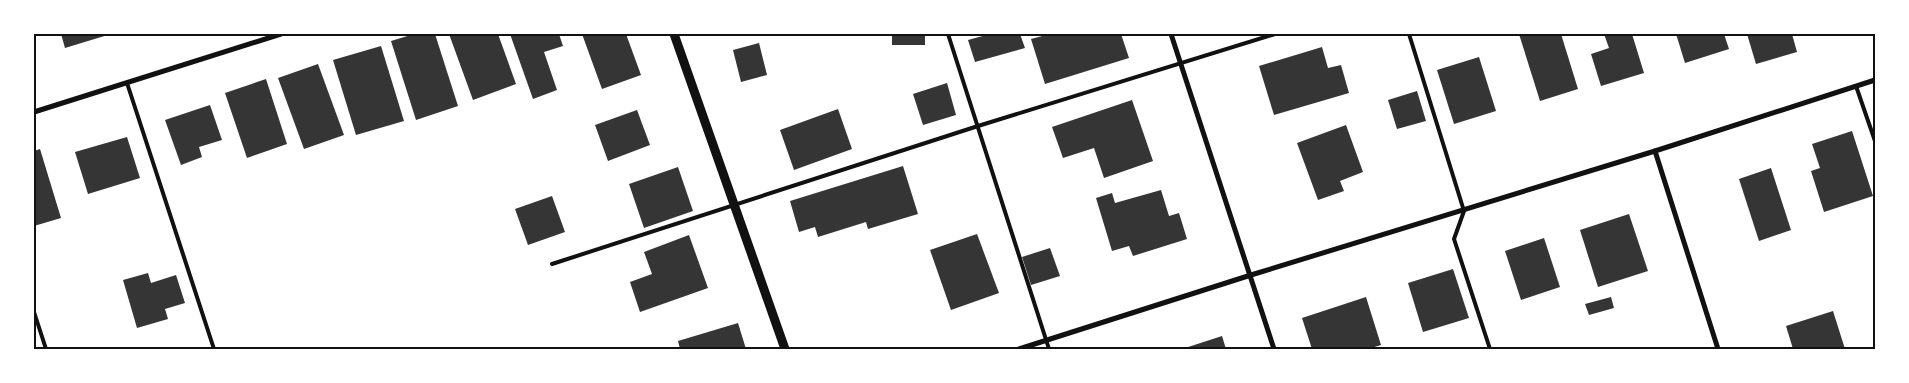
<svg xmlns="http://www.w3.org/2000/svg" width="1909" height="383" font-family="'Titillium Web',sans-serif">
<style>
.building{fill:#353535}
.lines{fill:none;stroke-linecap:round;stroke-linejoin:round}
.service{stroke:#111;stroke-width:4}
.minor{stroke:#111;stroke-width:5}
.tertiary{stroke:#111;stroke-width:9}
.neatline{fill:none;stroke:#111;stroke-width:2}
</style>
<rect width="100%" height="100%" fill="#fff"/>
<g class="building">
<polygon points="61,34 111,34 65,48"/>
<polygon points="414,34 435,34 458,106 416,120 391,41"/>
<polygon points="449,34 498,34 516,84 473,100"/>
<polygon points="510,34 559,34 563,46 544,52 557,90 533,99"/>
<polygon points="582,34 626,34 641,75 602,89"/>
<rect x="892" y="34" width="33" height="11"/>
<polygon points="990,34 1020,34 1025,48 975,62 968,40"/>
<polygon points="1050,34 1121,34 1129,58 1045,84 1031,39"/>
<polygon points="1519,34 1561,34 1578,89 1540,101"/>
<polygon points="1604,34 1632,34 1644,73 1601,86 1591,54 1609,48"/>
<polygon points="1676,34 1724,34 1729,49 1685,63"/>
<polygon points="1747,34 1792,34 1797,52 1756,64"/>
<polygon points="759,43 767,75 741,82 733,50"/>
<polygon points="381,46 404,121 356,135 333,60"/>
<polygon points="1322,47 1328,68 1341,65 1349,93 1274,115 1259,66"/>
<polygon points="1479,57 1496,111 1454,124 1437,70"/>
<polygon points="318,64 344,135 304,149 278,78"/>
<polygon points="266,79 287,144 247,158 225,93"/>
<polygon points="947,83 956,115 923,125 913,94"/>
<polygon points="1417,91 1426,121 1397,129 1388,100"/>
<polygon points="1132,100 1153,161 1104,178 1094,148 1063,158 1052,127"/>
<polygon points="210,105 222,140 199,147 202,157 181,165 165,120"/>
<polygon points="838,109 852,149 794,170 780,130"/>
<polygon points="637,110 650,145 608,161 595,125"/>
<polygon points="1346,125 1363,172 1340,181 1344,191 1318,200 1297,143"/>
<polygon points="1852,131 1873,196 1824,212 1811,171 1820,168 1812,144"/>
<polygon points="127,137 140,178 88,194 75,152"/>
<polygon points="40,149 61,218 34,226 34,151"/>
<polygon points="903,166 918,214 868,229 866,222 818,237 815,227 799,232 790,201"/>
<polygon points="678,167 693,211 644,228 629,184"/>
<polygon points="1771,168 1791,230 1759,241 1739,179"/>
<polygon points="1161,190 1169,216 1179,213 1187,239 1133,256 1129,246 1112,251 1096,198 1112,193 1115,203"/>
<polygon points="552,196 565,232 528,245 515,209"/>
<polygon points="1629,214 1648,271 1598,287 1580,230"/>
<polygon points="977,234 999,293 951,310 930,250"/>
<polygon points="689,235 708,288 640,312 630,282 652,274 644,252"/>
<polygon points="1544,238 1560,287 1521,300 1505,251"/>
<polygon points="1050,248 1060,276 1031,285 1022,257"/>
<polygon points="1453,269 1469,318 1423,332 1408,283"/>
<polygon points="148,273 151,283 176,275 185,303 165,309 168,319 137,328 123,280"/>
<polygon points="1366,297 1381,345 1368,349 1312,349 1302,318"/>
<polygon points="1611,297 1614,308 1589,315 1585,304"/>
<polygon points="1833,311 1845,349 1793,349 1786,326"/>
<polygon points="738,323 746,349 680,349 678,341"/>
<polygon points="1222,336 1226,349 1182,349"/>
</g>
<g class="lines">
<g class="service">
<polyline points="948,34 1049,349"/>
<polyline points="1409,34 1464,211 1454,239 1490,349"/>
<polyline points="127,83 214,349"/>
<polyline points="1856,86 1875,141"/>
<polyline points="552,264 978,126 1275,34"/>
<polyline points="34,312 46,349"/>
</g>
<g class="minor">
<polyline points="1171,34 1274,349"/>
<polyline points="34,112 281,34"/>
<polyline points="1655,151 1718,349"/>
<polyline points="1019,349 1251,275 1655,151 1875,80"/>
</g>
<polyline class="tertiary" points="674,34 785,349"/>
</g>
<rect width="1909" height="383" fill="none" stroke="#ffffff" stroke-width="70"/>
<rect x="35" y="35" width="1839" height="313" class="neatline"/>
</svg>
